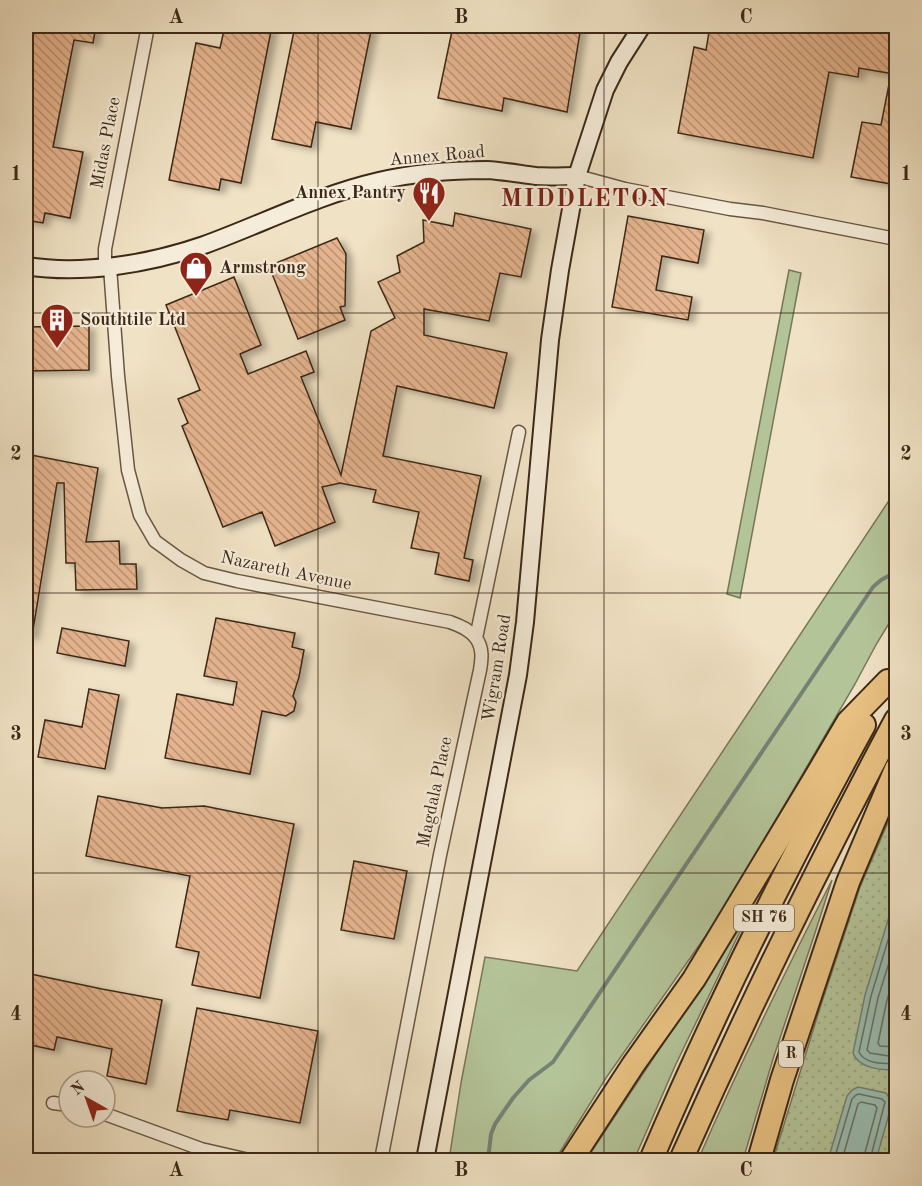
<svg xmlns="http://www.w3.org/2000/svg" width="922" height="1186" font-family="'Old Standard TT',serif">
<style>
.green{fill:#b4c499;stroke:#787658;stroke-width:1.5}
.park{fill:url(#park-dots);stroke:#787658;stroke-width:1.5}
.water{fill:#9abeb3;stroke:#748275;stroke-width:1.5}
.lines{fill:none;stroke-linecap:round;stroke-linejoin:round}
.shore{stroke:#6b7365;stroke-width:1.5}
.stream{stroke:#748275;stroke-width:4}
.building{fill:url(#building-back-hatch);stroke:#3c2817;stroke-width:1.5;filter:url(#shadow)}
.street-casing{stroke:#695642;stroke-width:15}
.secondary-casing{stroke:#3c2817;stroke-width:20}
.highway-casing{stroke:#3c2817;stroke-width:26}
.street{stroke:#f5ecd9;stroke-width:12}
.secondary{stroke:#f5ecd9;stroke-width:16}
.highway{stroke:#e8c182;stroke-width:22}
.grid{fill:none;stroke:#3c2817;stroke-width:1.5;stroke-opacity:0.55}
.labels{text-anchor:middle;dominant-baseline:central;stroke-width:4.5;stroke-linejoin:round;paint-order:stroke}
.shield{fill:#f5ecd9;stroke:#746351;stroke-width:1.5}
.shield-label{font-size:16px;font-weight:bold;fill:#3c2817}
.street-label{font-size:18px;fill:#3c2817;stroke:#f5ecd9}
.poi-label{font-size:18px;font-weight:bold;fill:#3c2817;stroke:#f5ecd9;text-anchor:start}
.district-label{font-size:24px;font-weight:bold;letter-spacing:1.5px;fill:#7a1f14;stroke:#f5ecd9}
.neatline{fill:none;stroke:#3c2817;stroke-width:2}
.grid-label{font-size:20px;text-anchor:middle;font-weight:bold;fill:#3c2817}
</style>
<defs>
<pattern id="park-dots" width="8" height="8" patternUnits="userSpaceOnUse" patternTransform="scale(1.5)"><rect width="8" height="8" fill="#b4c499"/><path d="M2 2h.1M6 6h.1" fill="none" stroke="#9ca883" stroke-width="1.8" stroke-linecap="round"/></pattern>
<pattern id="building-back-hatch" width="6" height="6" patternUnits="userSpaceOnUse" patternTransform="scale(1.5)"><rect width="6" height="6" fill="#e5b48e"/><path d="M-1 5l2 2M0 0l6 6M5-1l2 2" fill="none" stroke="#bb9273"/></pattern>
<filter id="shadow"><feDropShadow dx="6" dy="3.5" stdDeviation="3" flood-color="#0004"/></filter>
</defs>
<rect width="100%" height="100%" fill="#f0e2c4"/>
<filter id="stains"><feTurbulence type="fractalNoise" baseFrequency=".00333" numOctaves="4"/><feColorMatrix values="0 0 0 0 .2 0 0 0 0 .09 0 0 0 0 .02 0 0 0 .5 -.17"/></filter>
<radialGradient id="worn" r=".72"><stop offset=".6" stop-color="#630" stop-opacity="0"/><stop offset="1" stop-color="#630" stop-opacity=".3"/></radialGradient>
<g class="green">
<polygon points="789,270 801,273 740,598 727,594"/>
<polygon points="896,490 896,612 877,643 855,684 742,878 707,934 606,1078 555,1160 449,1160 461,1083 485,957 577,971"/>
<path d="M 832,880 L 814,936 L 773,1059 L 743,1160 L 698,1160 C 739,1066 785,972 832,880 Z"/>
<polygon points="748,915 675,1066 634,1160 586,1160"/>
</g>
<polygon class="park" points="896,804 896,1160 773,1160 819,1011 860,887"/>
<g class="water">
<path d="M 896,894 L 896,1069 C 882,1071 858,1068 853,1053 L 865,995 Z"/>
<polygon points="858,1087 886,1093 891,1100 891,1107 876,1160 828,1160 847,1096 852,1090"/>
</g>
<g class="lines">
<g class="shore">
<path d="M 896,914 L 871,996 L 859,1052 C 865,1064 885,1064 896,1063"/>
<polyline points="896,940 878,998 867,1050 870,1053 889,1056 896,1056"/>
<polyline points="896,970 887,1000 878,1043 880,1046 896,1047"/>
<polyline points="834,1160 852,1099 856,1095 859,1094 882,1099 885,1102 870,1160"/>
<polyline points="842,1160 858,1104 861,1102 875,1105 877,1108 863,1160"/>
</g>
<polyline class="stream" points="488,1160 491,1134 495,1124 513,1098 529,1080 553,1062 873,587 881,580 896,572"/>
</g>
<g class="building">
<polygon points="26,26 96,26 93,43 74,40 53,147 83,152 70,218 45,213 43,223 26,220"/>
<polygon points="225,26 272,26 241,183 221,179 219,190 169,180 196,43 220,48"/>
<polygon points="295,26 372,26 351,129 316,122 311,147 272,139"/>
<polygon points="453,26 581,26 567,112 504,98 502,111 438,98"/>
<polygon points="710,26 869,26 897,31 897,185 851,177 862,122 881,125 891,74 894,74 859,68 858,77 829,72 813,158 678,133 694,47 706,50"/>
<polygon points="455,213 531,229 521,277 500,273 489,321 424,309 424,335 507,353 494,408 397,386 383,456 481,476 464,558 473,560 469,581 435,574 439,553 411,548 419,512 373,502 376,490 340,483 322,487 335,522 275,546 262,512 223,527 182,426 188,423 178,399 200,390 166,305 234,277 261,345 240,354 248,374 306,351 314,372 301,377 341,475 371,331 395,318 378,282 400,272 397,256 424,242 423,220 453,226"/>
<polygon points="628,216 704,230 698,263 662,256 656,290 692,297 688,320 612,307"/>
<polygon points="337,238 346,254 345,306 340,307 345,320 298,339 269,266"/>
<polygon points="89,326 89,370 26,371 26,327"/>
<polygon points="26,454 98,468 86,542 119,541 120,564 136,564 137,589 76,590 75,563 66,563 64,483 57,483 32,636 26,635"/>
<polygon points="216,618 295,633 292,647 304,650 299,677 293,696 296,702 294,711 286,716 262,711 250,774 165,758 177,694 233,705 237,682 204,676"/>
<polygon points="62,628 129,641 125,666 57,653"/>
<polygon points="89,689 119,695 105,769 38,757 45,720 82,727"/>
<polygon points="98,796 162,808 204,806 294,824 260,998 192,985 199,952 176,947 190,876 86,856"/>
<polygon points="354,861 407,871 394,939 341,930"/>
<polygon points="26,973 102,989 162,1000 146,1084 107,1076 112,1049 57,1037 54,1050 26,1044"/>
<polygon points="197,1008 318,1031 300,1123 230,1110 228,1120 177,1111"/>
</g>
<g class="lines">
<defs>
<g id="street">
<polyline points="577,176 625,189 730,209 763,213 896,239"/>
<path d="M 110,267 L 118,376 L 128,470 L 140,515 L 155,541 L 181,560 L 204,573 L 237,581 L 450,622 C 460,626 469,629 476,638"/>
<polyline points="105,268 105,249 148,26"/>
<polyline points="53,1103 69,1105"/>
<polyline points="105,1114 201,1149 249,1160"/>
<path d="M 381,1160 L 440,855 L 480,670 C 482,658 483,648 476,638 L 519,432"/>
</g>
<g id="secondary">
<path d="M 26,266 C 83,275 149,264 204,245 C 262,224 318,195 379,181 C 414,173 450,170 487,170 C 503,171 520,174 536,176 C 550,177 564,176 577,176"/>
<polyline points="425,1160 518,675 525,622 550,340 560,270 577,176 605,90 619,62 642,26"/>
</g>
<g id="highway">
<polyline points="571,1160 633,1065 694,979 814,780 848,722 888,681"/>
<path d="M 651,1160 C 714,1012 786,867 864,725"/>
<path d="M 681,1160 C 747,1011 819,864 896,720"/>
<polyline points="759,1160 782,1080 848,882 896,769"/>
</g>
</defs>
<use href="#street" class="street-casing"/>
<use href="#secondary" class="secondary-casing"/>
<use href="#highway" class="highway-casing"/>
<use href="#street" class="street"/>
<use href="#secondary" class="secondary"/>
<use href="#highway" class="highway"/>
</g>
<path class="grid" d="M 318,26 L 318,1160M 604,26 L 604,1160M 26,313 L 896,313M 26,593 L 896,593M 26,873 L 896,873"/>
<defs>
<symbol id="restaurant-pin" viewBox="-11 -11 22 30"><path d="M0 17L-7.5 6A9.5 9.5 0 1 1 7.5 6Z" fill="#8f2418" stroke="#f5ecd9"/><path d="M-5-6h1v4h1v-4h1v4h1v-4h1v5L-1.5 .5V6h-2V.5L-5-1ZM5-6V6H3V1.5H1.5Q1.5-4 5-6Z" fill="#fff"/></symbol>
<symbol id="shop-pin" viewBox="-11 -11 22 30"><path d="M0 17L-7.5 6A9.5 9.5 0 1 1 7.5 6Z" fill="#8f2418" stroke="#f5ecd9"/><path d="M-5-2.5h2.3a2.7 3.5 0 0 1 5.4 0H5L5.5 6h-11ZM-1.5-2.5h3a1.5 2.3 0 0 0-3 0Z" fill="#fff"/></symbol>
<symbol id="building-pin" viewBox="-11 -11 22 30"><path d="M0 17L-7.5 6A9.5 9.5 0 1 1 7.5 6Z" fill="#8f2418" stroke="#f5ecd9"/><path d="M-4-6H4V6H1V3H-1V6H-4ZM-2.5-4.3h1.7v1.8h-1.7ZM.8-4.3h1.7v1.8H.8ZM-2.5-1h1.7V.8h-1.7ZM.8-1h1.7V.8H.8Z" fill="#fff"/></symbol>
</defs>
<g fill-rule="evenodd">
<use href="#restaurant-pin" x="410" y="174" width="38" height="52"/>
<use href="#shop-pin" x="177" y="249" width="38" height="52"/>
<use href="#building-pin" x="38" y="301" width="38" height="52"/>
</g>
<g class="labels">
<g class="shield">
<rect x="734" y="905" width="60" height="26" rx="4.5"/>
<rect x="779" y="1041" width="24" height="26" rx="4.5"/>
</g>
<g class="shield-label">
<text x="764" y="918">SH 76</text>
<text x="791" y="1054">R</text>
</g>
<g class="street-label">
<text transform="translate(106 143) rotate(-79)">Midas Place</text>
<text transform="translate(437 156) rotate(-5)">Annex Road</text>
<text transform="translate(286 571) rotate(12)">Nazareth Avenue</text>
<text transform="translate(497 668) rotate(-81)">Wigram Road</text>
<text transform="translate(435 792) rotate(-78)">Magdala Place</text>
</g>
<g class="poi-label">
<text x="406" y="193" text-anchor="end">Annex Pantry</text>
<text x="219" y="268">Armstrong</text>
<text x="80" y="320">Southtile Ltd</text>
</g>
<g class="district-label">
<text x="585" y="200">MIDDLETON</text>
</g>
</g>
<rect width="922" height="1186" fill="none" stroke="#f0e2c4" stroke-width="66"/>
<g transform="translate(87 1099) rotate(320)"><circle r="28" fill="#f5ecd9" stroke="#ab9e8b" stroke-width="1.5"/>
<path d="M0-4.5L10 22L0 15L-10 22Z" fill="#8f2418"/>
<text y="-9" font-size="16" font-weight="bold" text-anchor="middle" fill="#3c2817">N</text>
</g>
<rect x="33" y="33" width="856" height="1120" class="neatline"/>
<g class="grid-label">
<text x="176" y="23">A</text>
<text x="461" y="23">B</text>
<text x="746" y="23">C</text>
<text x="16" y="180">1</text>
<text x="906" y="180">1</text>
<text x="16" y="460">2</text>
<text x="906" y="460">2</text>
<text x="16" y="740">3</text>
<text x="906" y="740">3</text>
<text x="16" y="1020">4</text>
<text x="906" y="1020">4</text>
<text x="176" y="1176">A</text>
<text x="461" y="1176">B</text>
<text x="746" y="1176">C</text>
</g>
<rect width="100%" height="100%" filter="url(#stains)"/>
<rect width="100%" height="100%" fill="url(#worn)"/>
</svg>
